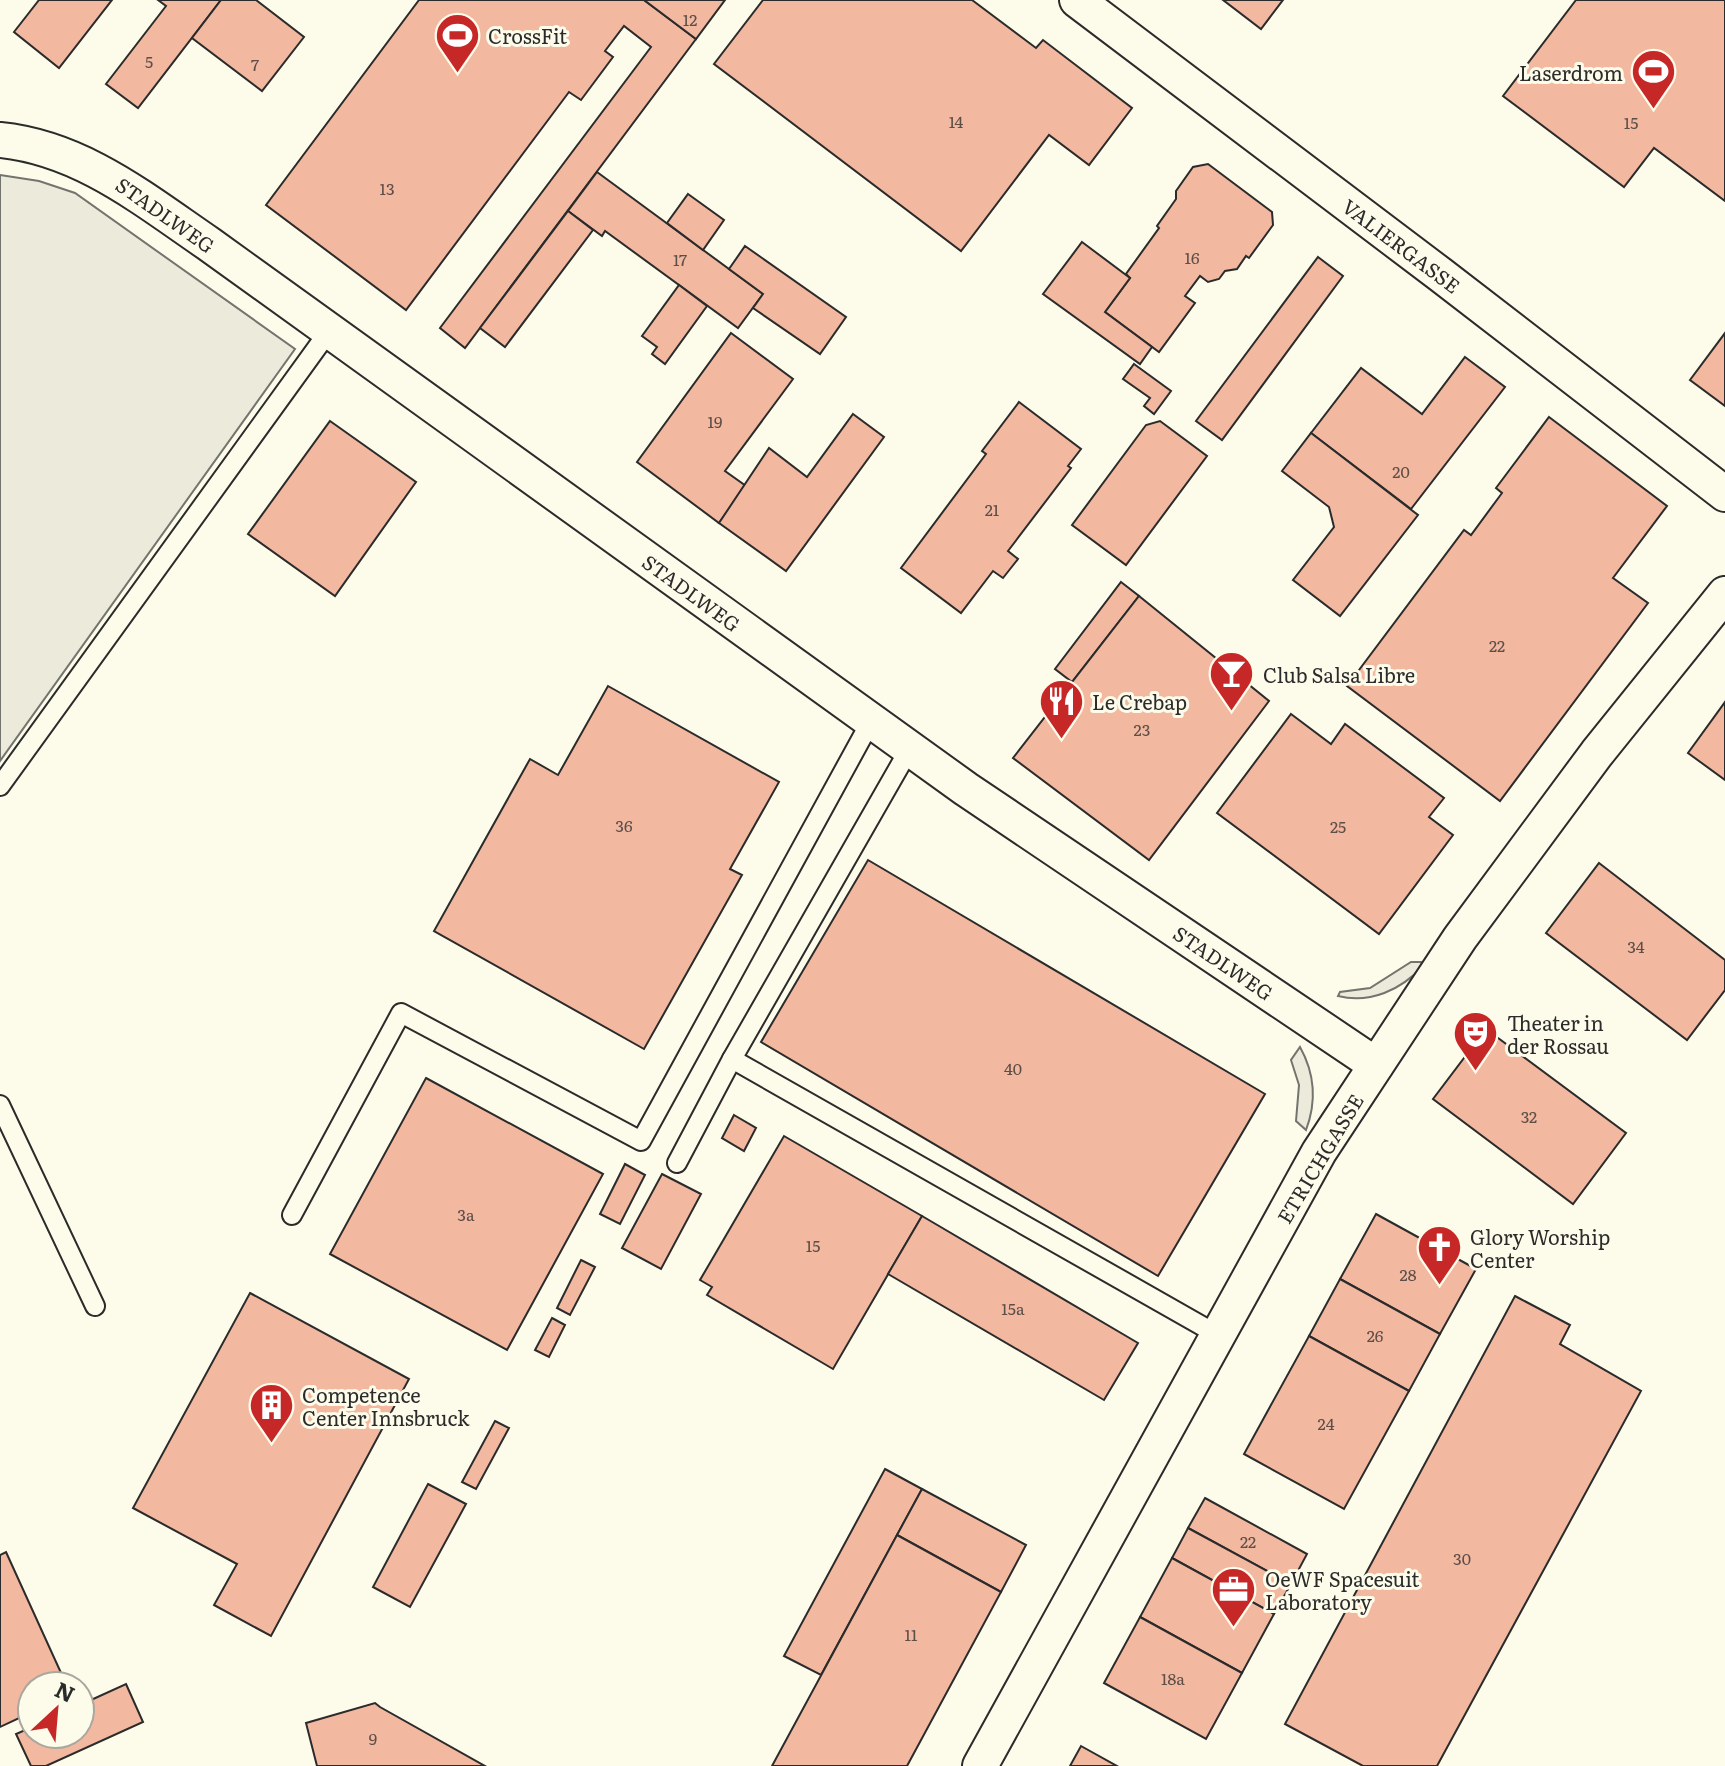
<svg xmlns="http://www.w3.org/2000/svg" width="1725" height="1766" font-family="Literata,serif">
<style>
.grass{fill:#ecebdb;stroke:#74746e;stroke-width:2}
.building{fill:#f2b8a0;stroke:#2b2b2b;stroke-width:2}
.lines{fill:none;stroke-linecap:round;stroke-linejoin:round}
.lane-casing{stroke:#2b2b2b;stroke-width:22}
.street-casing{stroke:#2b2b2b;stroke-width:38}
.lane{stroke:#fdfbea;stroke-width:18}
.street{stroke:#fdfbea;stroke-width:34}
.labels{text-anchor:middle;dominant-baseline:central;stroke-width:6;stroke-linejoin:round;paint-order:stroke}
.number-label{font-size:16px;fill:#5d4e48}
.poi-label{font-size:20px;fill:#2b2b2b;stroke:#fdfbea;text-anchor:start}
.street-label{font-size:20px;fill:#2b2b2b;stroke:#fdfbea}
</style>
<rect width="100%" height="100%" fill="#fdfbea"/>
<g class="grass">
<polygon points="0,175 39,181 75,193 295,349 0,761"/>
<path d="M 1411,962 L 1421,962 L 1423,966 C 1401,990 1370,1004 1338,996 L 1340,992 L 1370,988 Z"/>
<path d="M 1300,1047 C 1315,1074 1317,1101 1306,1130 L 1296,1121 L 1299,1085 L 1291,1060 Z"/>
</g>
<g class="building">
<polygon points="39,0 112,0 59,68 14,32"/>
<polygon points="158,0 221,0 138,108 106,84 166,6"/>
<polygon points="221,0 256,0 304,37 262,91 192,38"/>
<polygon points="419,0 644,0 696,39 465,348 440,328 651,47 624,26 605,51 613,57 581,100 569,92 406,310 266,205"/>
<polygon points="644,0 725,0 696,39"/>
<polygon points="763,0 972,0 1036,48 1043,40 1132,108 1089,165 1049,135 961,251 714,64"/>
<polygon points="1223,0 1283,0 1261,29"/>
<polygon points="1576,0 1725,0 1725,201 1654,148 1624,187 1503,96"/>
<polygon points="1208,164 1272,212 1273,225 1249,258 1246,256 1237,269 1225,271 1219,279 1208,282 1200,276 1185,296 1195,303 1159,352 1105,312 1130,278 1126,274 1159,228 1157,226 1176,199 1176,191 1193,167"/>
<polygon points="597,172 763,294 738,328 605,231 602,236 568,211"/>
<polygon points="688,194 724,220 703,250 667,223"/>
<polygon points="568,211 593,230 505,347 480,328"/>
<polygon points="1082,242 1130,278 1105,312 1152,347 1140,364 1043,294"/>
<polygon points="745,246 846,317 820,354 753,308 763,294 729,269"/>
<polygon points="1318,257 1343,276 1222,440 1196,421"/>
<polygon points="679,285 707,306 665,364 652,354 657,347 642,336"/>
<polygon points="731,333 793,379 725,471 746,486 719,523 637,462"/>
<polygon points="1725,333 1725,406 1690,380"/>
<polygon points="1465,357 1505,387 1411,509 1311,433 1361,368 1422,414"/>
<polygon points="1134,364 1171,391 1154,414 1144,406 1150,398 1123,379"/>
<polygon points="1019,402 1081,449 1068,466 1071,468 1008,551 1018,559 1003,578 993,571 961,613 901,568 986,454 982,451"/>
<polygon points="853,414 884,437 786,571 719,523 769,448 807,477"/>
<polygon points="1549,417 1667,506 1613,578 1648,603 1500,801 1347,686 1464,530 1471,535 1502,493 1496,488"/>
<polygon points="330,421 416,482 335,596 248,534"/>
<polygon points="1160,421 1207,456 1126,565 1072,525 1146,425"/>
<polygon points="1311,433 1418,515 1340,616 1293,580 1334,527 1329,507 1282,471"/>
<polygon points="1121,582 1139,596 1072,682 1055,669"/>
<polygon points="1139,596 1269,701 1149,860 1013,758"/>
<polygon points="608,686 779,782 730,869 742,875 644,1049 434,931 530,759 558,775"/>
<polygon points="1725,702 1725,780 1688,753"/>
<polygon points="1291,714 1331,744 1345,724 1444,798 1429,817 1453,835 1379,934 1217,813"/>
<polygon points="868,860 1265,1094 1158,1276 761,1042"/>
<polygon points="1599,863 1725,960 1725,990 1687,1040 1546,933"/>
<polygon points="1486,1029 1626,1133 1573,1204 1433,1099"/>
<polygon points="426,1078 603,1174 507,1350 330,1254"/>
<polygon points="734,1115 756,1128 744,1151 722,1138"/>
<polygon points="784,1136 922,1216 833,1369 707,1295 712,1287 700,1280"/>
<polygon points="625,1164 645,1175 620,1224 600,1214"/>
<polygon points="662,1174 701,1194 661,1269 622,1248"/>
<polygon points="1376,1214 1476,1269 1440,1334 1340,1279"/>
<polygon points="922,1216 1138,1343 1104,1400 888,1274"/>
<polygon points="581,1260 595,1267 570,1315 557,1308"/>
<polygon points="1340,1279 1440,1334 1409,1391 1309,1336"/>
<polygon points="250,1293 409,1379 271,1636 214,1605 237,1564 133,1508"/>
<polygon points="1515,1296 1570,1325 1560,1344 1641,1391 1437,1766 1363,1766 1285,1724"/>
<polygon points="552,1318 565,1325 549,1357 535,1350"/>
<polygon points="1309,1336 1409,1391 1344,1509 1244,1454"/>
<polygon points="495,1421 509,1428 476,1489 462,1482"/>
<polygon points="885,1469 922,1489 821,1675 784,1656"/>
<polygon points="428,1484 466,1504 410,1607 373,1587"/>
<polygon points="922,1489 1026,1545 1001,1592 897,1535"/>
<polygon points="1205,1498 1307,1554 1291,1584 1188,1528"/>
<polygon points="1188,1528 1291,1584 1274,1614 1172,1558"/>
<polygon points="897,1535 1001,1592 907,1766 772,1766"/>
<polygon points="6,1552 67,1686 32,1686 32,1712 0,1727 0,1555"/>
<polygon points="1172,1558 1274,1614 1242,1673 1140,1617"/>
<polygon points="1140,1617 1242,1673 1206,1739 1104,1683"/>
<polygon points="126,1684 143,1722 46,1766 31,1766 16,1734 32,1727 32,1734 80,1734 80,1705"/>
<polygon points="375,1703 380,1707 485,1766 317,1766 306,1723"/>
<polygon points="1081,1746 1117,1766 1070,1766"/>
</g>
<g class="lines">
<defs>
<g id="lane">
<polyline points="0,786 329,331"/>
<polyline points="732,1059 1218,1335"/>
<polyline points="0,1105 95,1306"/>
<polyline points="677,1163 732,1059 910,748"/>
<polyline points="292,1215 401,1013 641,1141 871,721"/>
</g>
<g id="street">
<polyline points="1077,0 1441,275 1725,494"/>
<path d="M 0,140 C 81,148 143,199 209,244 L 966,789 L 1376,1065"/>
<polyline points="980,1766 1319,1152 1460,938 1597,753 1725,594"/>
</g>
</defs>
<use href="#lane" class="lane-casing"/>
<use href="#street" class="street-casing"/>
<use href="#lane" class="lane"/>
<use href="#street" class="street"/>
</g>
<defs>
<symbol id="stadium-pin" viewBox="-11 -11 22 30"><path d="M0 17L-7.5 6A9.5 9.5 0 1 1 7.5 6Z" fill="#c62828" stroke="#fdfbea"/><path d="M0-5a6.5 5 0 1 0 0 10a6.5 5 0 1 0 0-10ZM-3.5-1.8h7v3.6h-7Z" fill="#fff"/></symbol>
<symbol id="bar-pin" viewBox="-11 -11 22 30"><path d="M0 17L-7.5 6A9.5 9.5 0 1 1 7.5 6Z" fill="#c62828" stroke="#fdfbea"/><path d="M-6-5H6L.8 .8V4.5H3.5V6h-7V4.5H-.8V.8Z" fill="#fff"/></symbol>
<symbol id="restaurant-pin" viewBox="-11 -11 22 30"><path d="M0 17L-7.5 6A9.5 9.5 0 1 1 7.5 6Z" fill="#c62828" stroke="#fdfbea"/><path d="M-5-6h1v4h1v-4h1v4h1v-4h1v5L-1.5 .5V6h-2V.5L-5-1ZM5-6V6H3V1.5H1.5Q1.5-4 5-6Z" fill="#fff"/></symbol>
<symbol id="theatre-pin" viewBox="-11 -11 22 30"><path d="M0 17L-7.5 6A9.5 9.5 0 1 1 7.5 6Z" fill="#c62828" stroke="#fdfbea"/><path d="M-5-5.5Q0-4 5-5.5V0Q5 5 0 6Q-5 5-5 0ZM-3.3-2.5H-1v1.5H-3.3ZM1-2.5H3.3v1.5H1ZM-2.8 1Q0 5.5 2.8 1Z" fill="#fff"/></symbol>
<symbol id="church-pin" viewBox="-11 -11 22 30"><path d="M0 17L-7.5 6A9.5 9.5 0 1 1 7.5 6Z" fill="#c62828" stroke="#fdfbea"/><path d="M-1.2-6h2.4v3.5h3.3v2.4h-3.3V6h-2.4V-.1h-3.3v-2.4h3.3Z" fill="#fff"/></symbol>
<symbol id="building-pin" viewBox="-11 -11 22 30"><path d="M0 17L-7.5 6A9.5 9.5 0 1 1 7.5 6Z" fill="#c62828" stroke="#fdfbea"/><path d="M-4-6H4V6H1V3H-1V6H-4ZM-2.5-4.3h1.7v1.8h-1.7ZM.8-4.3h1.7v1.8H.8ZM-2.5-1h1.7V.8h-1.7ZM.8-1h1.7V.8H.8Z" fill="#fff"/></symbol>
<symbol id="office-pin" viewBox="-11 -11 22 30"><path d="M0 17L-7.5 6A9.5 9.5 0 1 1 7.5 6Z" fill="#c62828" stroke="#fdfbea"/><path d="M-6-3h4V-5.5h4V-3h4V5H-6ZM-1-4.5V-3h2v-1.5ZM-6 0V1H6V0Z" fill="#fff"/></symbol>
</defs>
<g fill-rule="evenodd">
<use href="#stadium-pin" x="432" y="10" width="51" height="69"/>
<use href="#stadium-pin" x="1628" y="46" width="51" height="69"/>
<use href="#bar-pin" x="1206" y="648" width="51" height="69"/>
<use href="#restaurant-pin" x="1036" y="676" width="51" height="69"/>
<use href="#theatre-pin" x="1450" y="1008" width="51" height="69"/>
<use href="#church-pin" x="1414" y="1222" width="51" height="69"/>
<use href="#building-pin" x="246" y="1380" width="51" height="69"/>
<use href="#office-pin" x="1208" y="1564" width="51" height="69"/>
</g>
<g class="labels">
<g class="number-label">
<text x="690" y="19">12</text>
<text x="149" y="61">5</text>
<text x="255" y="64">7</text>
<text x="956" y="121">14</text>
<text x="1631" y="122">15</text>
<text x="387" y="188">13</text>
<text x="1192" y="257">16</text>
<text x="680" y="259">17</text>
<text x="715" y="421">19</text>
<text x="1401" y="471">20</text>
<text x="992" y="509">21</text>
<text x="1497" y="645">22</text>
<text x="1142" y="729">23</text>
<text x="624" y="825">36</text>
<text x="1338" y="826">25</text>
<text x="1636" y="946">34</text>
<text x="1013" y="1068">40</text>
<text x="1529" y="1116">32</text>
<text x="466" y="1214">3a</text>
<text x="813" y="1245">15</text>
<text x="1408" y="1274">28</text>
<text x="1013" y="1308">15a</text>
<text x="1375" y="1335">26</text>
<text x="1326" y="1423">24</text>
<text x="1248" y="1541">22</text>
<text x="1462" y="1558">30</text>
<text x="911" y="1634">11</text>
<text x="1173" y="1678">18a</text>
<text x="373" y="1738">9</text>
</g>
<g class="poi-label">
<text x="488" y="35">CrossFit</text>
<text x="1623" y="72" text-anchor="end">Laserdrom</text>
<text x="1263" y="674">Club Salsa Libre</text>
<text x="1092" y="701">Le Crebap</text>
<text x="1507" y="1022">Theater in<tspan x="1507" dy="23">der Rossau</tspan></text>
<text x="1470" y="1236">Glory Worship<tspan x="1470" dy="23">Center</tspan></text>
<text x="302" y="1394">Competence<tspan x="302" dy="23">Center Innsbruck</tspan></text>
<text x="1265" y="1578">OeWF Spacesuit<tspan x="1265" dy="23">Laboratory</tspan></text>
</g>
<g class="street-label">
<text transform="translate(166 214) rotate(35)">STADLWEG</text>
<text transform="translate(1402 245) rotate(37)">VALIERGASSE</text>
<text transform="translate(692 592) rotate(36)">STADLWEG</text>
<text transform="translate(1224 962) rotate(34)">STADLWEG</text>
<text transform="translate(1319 1158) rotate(-59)">ETRICHGASSE</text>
</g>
</g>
<g transform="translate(56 1710) rotate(26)"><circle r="38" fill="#fdfbea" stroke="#a9a89e" stroke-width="2"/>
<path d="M0-6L14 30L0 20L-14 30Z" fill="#c62828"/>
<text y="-12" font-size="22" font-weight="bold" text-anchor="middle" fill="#2b2b2b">N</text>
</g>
</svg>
